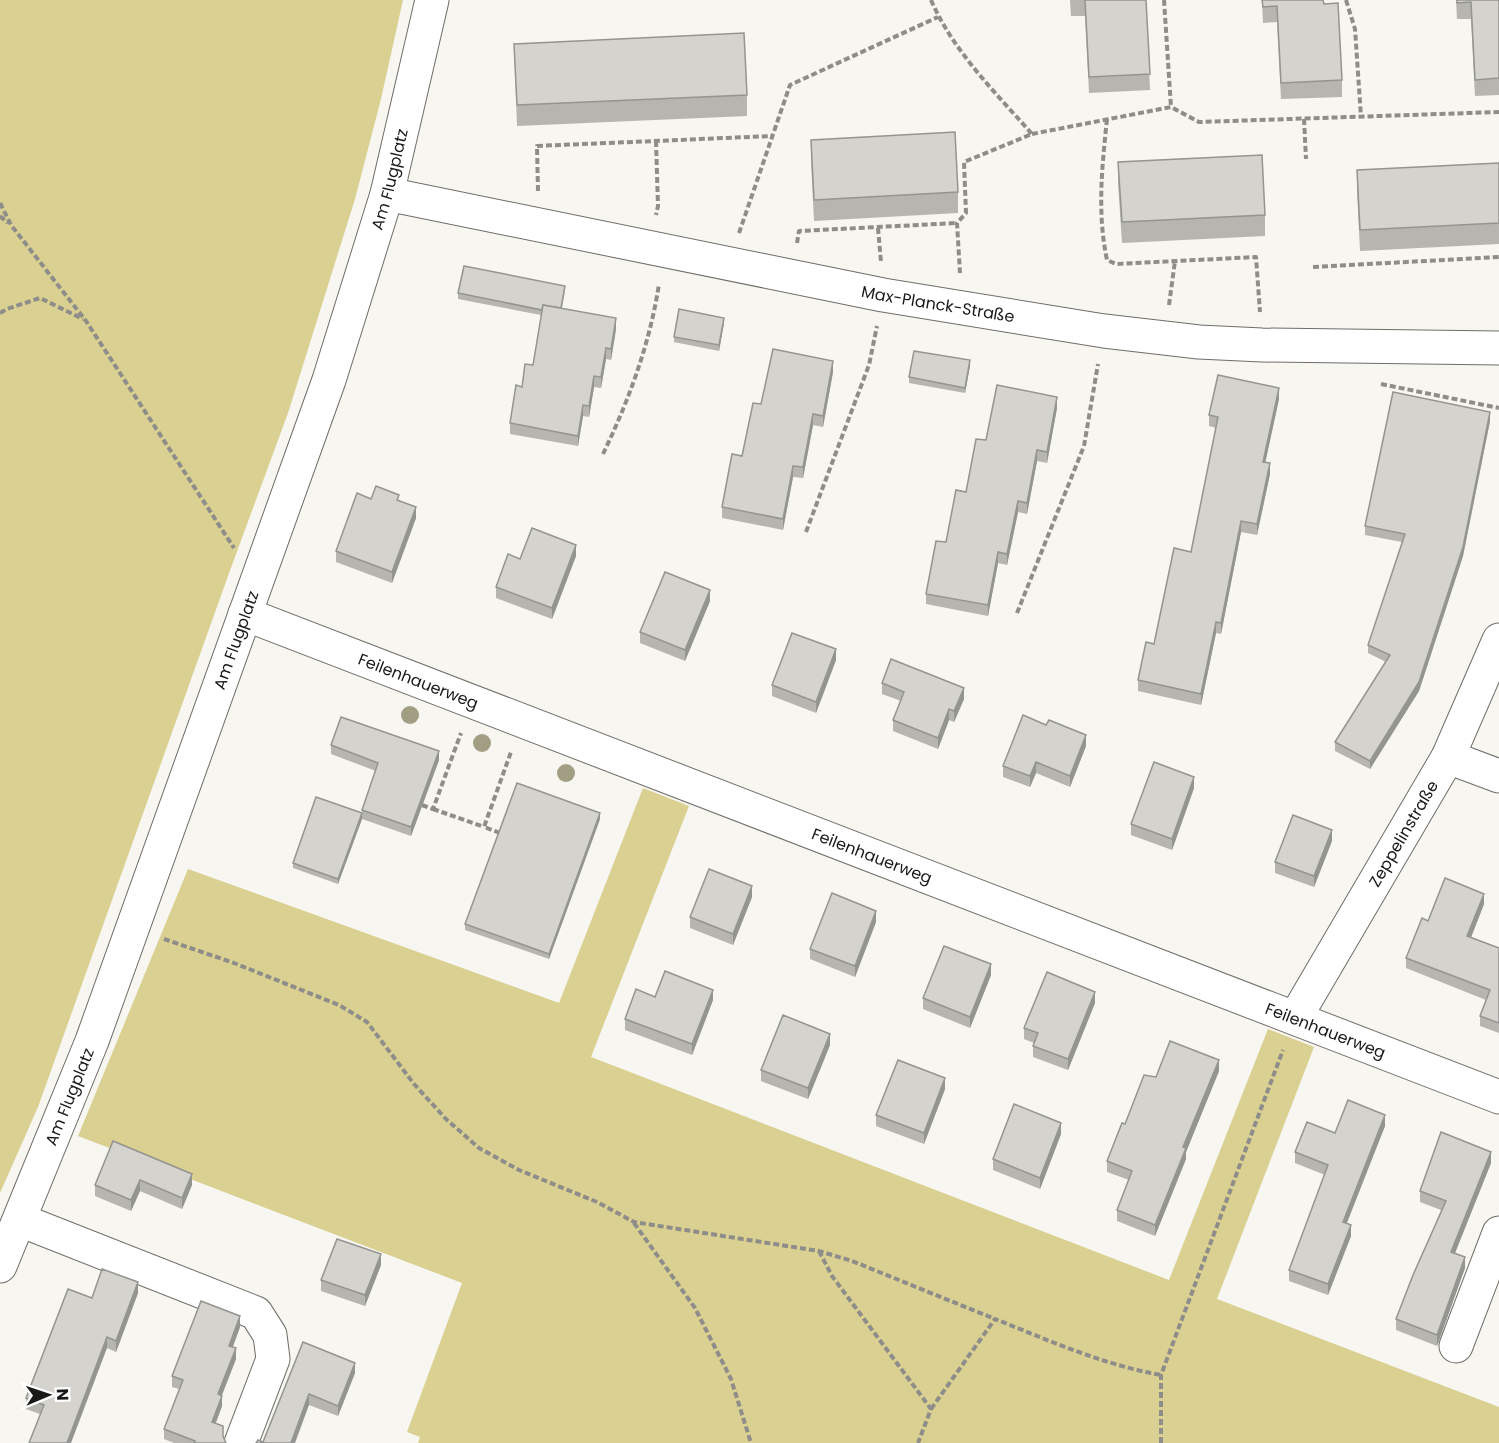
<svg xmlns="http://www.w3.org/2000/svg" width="1499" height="1443" font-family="Poppins,sans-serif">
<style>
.green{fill:#d9d091}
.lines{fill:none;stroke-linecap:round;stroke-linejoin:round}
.minor-casing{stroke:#6e6d68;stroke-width:35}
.path{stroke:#8e8d89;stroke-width:4;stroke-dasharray:6 3;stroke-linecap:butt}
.minor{stroke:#fff;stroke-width:33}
.tree{fill:#a29e83}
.wall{fill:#b6b5b0}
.shaded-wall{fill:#949490}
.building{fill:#d4d3cd;stroke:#949490;stroke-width:1.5}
.labels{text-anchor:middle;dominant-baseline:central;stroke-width:4.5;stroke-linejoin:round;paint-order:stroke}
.street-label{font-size:16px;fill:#191917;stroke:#fff}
</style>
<rect width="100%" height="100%" fill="#f7f6f0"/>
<g class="green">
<polygon points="0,0 403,0 381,99 355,199 288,413 228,576 38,1107 0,1193"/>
<polygon points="643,788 689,806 591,1057 1169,1280 1268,1029 1314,1047 1217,1299 1499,1407 1499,1443 418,1443 420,1437 407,1432 462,1283 78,1136 188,869 559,1003"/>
</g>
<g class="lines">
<defs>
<g id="minor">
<path id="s1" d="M 387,194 L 883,295 L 1104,331 L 1199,342 L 1262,345 L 1499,348"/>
<path id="s2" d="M 245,614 L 1499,1097"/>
<polyline points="1448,757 1499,776"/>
<path id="s3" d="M 1295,1018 L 1448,757 L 1499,640"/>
<polyline points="20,1220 256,1313 270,1335 273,1359 241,1443"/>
<path id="s4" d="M 0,1266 L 92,1041 L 329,380 L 387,194 L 432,0"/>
<polyline points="1456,1346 1499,1233"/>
</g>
</defs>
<use href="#minor" class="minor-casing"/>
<g class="path">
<path d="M 931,0 C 953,51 995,92 1032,134 L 964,162 L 966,213 L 957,223 L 960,273"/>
<polyline points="1164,0 1171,107"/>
<polyline points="1346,0 1355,29 1361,117"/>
<path d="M 1107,119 C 1102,166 1097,213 1107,260 L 1116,264 L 1256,257 L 1260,312"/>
<polyline points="1304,119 1306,159"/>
<polyline points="1032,134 1171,107 1199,122 1499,112"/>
<polyline points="656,141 658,206 656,215"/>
<polyline points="538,191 537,146 772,136"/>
<polyline points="0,203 11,225 86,321 234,548"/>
<polyline points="0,216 8,223"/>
<polyline points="878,228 881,262"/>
<polyline points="739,233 790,85 938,17"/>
<polyline points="797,243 799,231 957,223"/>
<polyline points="1313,267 1499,257"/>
<polyline points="1169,305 1175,261"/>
<polyline points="0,313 7,309 40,298 83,319"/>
<polyline points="1381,384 1499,408"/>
<path d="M 603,454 C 629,400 650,343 659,284"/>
<polyline points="806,532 869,365 877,326"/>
<polyline points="1017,613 1084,446 1098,364"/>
<polyline points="422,805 433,809 461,733"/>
<polyline points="433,809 484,827"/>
<polyline points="500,833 484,827 511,752"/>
<polyline points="164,939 234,963 339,1005 367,1022 414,1084 446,1119 479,1148 519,1170 597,1202 634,1222 819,1251 852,1261 995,1319"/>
<polyline points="634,1223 695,1308 731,1379 751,1443"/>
<polyline points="819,1251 832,1276 931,1409 918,1443"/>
<path d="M 931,1409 L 995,1319 C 1050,1341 1104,1365 1161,1375"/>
<polyline points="1161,1443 1161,1375 1283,1050"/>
</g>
<use href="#minor" class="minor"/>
</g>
<g class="tree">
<circle cx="410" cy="715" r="9"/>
<circle cx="482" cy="743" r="9"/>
<circle cx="566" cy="773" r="9"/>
</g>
<g class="wall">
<polygon points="1070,0 1146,0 1150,90 1089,93 1085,16 1071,16"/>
<polygon points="1262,0 1323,0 1342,80 1342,97 1281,99 1277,22 1263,23"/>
<polygon points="1456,0 1499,0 1499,95 1475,96 1471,19 1457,19"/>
<polygon points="514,44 747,95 747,116 517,126"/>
<polygon points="811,140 958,192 958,213 814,221 811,160"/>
<polygon points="1118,162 1265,215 1265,236 1122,243 1118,183"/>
<polygon points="1499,163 1499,244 1360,251 1357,191 1357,170"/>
<polygon points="565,291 562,308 616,329 611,360 606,359 601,388 594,387 589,417 583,416 578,446 510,434 510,423 522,387 533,365 541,315 458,299 458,293"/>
<polygon points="724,323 719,351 674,342 674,337"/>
<polygon points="970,366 965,393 909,383 909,377"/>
<polygon points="833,372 823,427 813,425 803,478 793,477 783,530 722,518 722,507 761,404"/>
<polygon points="1279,399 1265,462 1270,474 1257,535 1241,532 1221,634 1216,633 1201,705 1138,691 1138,680 1154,644 1191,552 1216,428 1209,426 1209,415"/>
<polygon points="1057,408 1047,463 1037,461 1027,514 1018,512 1007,565 998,563 988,616 926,604 926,594 966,492 986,440"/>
<polygon points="1490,421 1463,556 1419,691 1370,769 1335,751 1335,742 1386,662 1368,653 1368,645 1402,542 1365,535 1365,526"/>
<polygon points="371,499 399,500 416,518 392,583 336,562 336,551"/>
<polygon points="576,556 552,619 496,598 496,587"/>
<polygon points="710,601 685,661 640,643 640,632"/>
<polygon points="836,660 816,713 772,696 772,685"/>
<polygon points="882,683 964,699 954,722 949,720 938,749 893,731 893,720 901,701 882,694"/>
<polygon points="1046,725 1086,746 1070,787 1036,773 1030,787 1003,777 1003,766"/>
<polygon points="331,745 439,760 411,836 362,819 338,884 293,868 293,863 362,813 362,810 376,771 331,754"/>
<polygon points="1194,788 1172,850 1131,835 1131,824"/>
<polygon points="600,819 549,959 465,930 465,924"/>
<polygon points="1332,841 1314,887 1275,873 1275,862"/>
<polygon points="752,897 733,945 690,928 690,917"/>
<polygon points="1484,904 1471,938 1499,948 1499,1033 1480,1026 1480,1016 1486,1000 1406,968 1406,958 1428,921"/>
<polygon points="876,922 855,977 810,959 810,949"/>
<polygon points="991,975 970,1028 923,1009 923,998"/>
<polygon points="655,997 713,1000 692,1055 625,1030 625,1019"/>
<polygon points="1095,1003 1068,1070 1033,1057 1033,1046 1034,1043 1024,1039 1024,1028"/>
<polygon points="830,1045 808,1099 761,1081 761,1070"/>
<polygon points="1219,1071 1186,1152 1186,1159 1155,1236 1117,1221 1117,1210 1129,1180 1107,1172 1107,1161 1125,1124 1156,1077"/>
<polygon points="945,1089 924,1144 876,1126 876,1115"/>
<polygon points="1385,1126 1346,1223 1351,1236 1328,1295 1289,1281 1289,1270 1325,1175 1295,1163 1295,1152 1335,1133"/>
<polygon points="1061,1134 1040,1189 993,1170 993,1159"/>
<polygon points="113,1141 192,1185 182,1209 140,1191 131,1211 95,1196 95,1185"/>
<polygon points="1491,1163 1455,1253 1465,1268 1437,1346 1396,1330 1396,1319 1441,1210 1420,1202 1420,1191"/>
<polygon points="381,1265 365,1306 321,1291 321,1280"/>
<polygon points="138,1293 116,1352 107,1348 40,1414 26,1409 26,1398 92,1298"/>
<polygon points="240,1327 233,1347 236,1359 222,1395 222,1406 216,1423 226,1443 174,1443 164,1439 164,1429 179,1389 172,1387 172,1376"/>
<polygon points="303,1342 355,1373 338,1416 309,1405 263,1442"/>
</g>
<g class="shaded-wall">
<polygon points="616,318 616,329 611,360 611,349"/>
<polygon points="724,318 724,323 719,351 719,345"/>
<polygon points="606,348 606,359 601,388 601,377"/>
<polygon points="970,360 970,366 965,393 965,388"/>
<polygon points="833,361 833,372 823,427 823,416"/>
<polygon points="594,376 594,387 589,417 589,406"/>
<polygon points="1279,388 1279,399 1263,473 1263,462"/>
<polygon points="1057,397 1057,408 1047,463 1047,452"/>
<polygon points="583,405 583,416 578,446 578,436"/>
<polygon points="1490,412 1490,421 1463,556 1419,691 1370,769 1370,761"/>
<polygon points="813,414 813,425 803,478 803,467"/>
<polygon points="1037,450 1037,461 1027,514 1027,503"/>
<polygon points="1270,463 1270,474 1257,535 1257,524"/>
<polygon points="793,466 793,477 783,530 783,519"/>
<polygon points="1018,501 1018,512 1007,565 1007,554"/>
<polygon points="416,507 416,518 392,583 392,572"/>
<polygon points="1241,521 1241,532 1221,634 1221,623"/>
<polygon points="576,545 576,556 552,619 552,608"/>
<polygon points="998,552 998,563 988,616 988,605"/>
<polygon points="710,590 710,601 685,661 685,650"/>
<polygon points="1216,622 1216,633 1201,705 1201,694"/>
<polygon points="836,649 836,660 816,713 816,702"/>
<polygon points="964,688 964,699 954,722 954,711"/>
<polygon points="949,709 949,720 938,749 938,738"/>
<polygon points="1086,735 1086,746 1070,787 1070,776"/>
<polygon points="439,751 439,760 411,836 411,827"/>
<polygon points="1036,762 1036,773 1030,787 1030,776"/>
<polygon points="1194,777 1194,788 1172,850 1172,839"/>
<polygon points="362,813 362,819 338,884 338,879"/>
<polygon points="600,813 600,819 549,959 549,954"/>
<polygon points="1332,830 1332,841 1314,887 1314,876"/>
<polygon points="752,886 752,897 733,945 733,934"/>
<polygon points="1484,894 1484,904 1467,947 1467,936"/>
<polygon points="876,911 876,922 855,977 855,966"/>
<polygon points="991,964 991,975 970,1028 970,1017"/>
<polygon points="713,990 713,1000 692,1055 692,1044"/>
<polygon points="1095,992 1095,1003 1068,1070 1068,1059"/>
<polygon points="830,1034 830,1045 808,1099 808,1088"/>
<polygon points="1219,1060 1219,1071 1186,1152 1186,1159 1155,1236 1155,1225 1183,1147"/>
<polygon points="945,1078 945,1089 924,1144 924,1133"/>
<polygon points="1385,1115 1385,1126 1343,1233 1343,1222"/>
<polygon points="1061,1123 1061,1134 1040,1189 1040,1178"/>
<polygon points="1491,1152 1491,1163 1451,1263 1451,1252"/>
<polygon points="192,1174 192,1185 182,1209 182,1198"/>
<polygon points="140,1180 140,1191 131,1211 131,1200"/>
<polygon points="1351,1225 1351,1236 1328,1295 1328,1284"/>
<polygon points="381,1254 381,1265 365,1306 365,1295"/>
<polygon points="1465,1257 1465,1268 1437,1346 1437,1335"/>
<polygon points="138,1282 138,1293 116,1352 116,1341"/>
<polygon points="240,1316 240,1327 229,1356 229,1346"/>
<polygon points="107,1337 107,1348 71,1443 67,1443"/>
<polygon points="236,1348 236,1359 218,1405 218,1394"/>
<polygon points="355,1363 355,1373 338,1416 338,1406"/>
<polygon points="309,1394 309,1405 295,1443 291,1443"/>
<polygon points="222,1396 222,1406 212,1432 212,1422"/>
</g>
<g class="building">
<polygon points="1085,0 1146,0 1150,74 1089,77"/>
<polygon points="1262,0 1323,0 1324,4 1338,3 1342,80 1281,83 1277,6 1263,7"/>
<polygon points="1457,0 1499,0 1499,78 1475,80 1471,2 1457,3"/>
<polygon points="744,33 747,95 517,105 514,44"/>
<polygon points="955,132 958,192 814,200 811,140"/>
<polygon points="1262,155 1265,215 1122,222 1118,162"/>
<polygon points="1499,163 1499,223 1360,230 1357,170"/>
<polygon points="464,266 565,286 561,308 543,305 542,310 458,293"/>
<polygon points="543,305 616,318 611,349 606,348 601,377 594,376 589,406 583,405 578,436 510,423 516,385 522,387 525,364 533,365"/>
<polygon points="679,309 724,318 719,345 674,337"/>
<polygon points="773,349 833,361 823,416 813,414 803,467 793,466 783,519 722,507 732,454 742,456 753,403 761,404"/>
<polygon points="914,351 970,360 965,388 909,377"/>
<polygon points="1218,375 1279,388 1263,462 1270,463 1257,524 1241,521 1221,623 1216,622 1201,694 1138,680 1146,642 1154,644 1174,548 1191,552 1218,417 1209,415"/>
<polygon points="997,385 1057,397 1047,452 1037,450 1027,503 1018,501 1007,554 998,552 988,605 926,594 936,541 946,542 956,490 966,492 976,439 986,440"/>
<polygon points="1393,392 1490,412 1463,547 1419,682 1370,761 1335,742 1390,655 1368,645 1405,534 1365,526"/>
<polygon points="376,486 399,495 397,500 416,507 392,572 336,551 357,493 371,499"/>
<polygon points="532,528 576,545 552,608 496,587 508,554 520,559"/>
<polygon points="665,572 710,590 685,650 640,632"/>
<polygon points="792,633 836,649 816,702 772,685"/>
<polygon points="891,659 964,688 954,711 949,709 938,738 893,720 904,692 882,683"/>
<polygon points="1023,715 1046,725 1049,720 1086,735 1070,776 1036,762 1030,776 1003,766"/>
<polygon points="341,717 439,751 411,827 362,810 378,763 331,745"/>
<polygon points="1154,762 1194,777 1172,839 1131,824"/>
<polygon points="517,783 600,813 549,954 465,924"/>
<polygon points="316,797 362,813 338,879 293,863"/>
<polygon points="1293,815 1332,830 1314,876 1275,862"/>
<polygon points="709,869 752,886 733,934 690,917"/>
<polygon points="1445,878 1484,894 1467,936 1499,948 1499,1023 1480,1016 1490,990 1406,958 1422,918 1428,921"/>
<polygon points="832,893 876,911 855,966 810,949"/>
<polygon points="944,946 991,964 970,1017 923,998"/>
<polygon points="665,971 713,990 692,1044 625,1019 636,989 655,997"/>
<polygon points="1047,972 1095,992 1068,1059 1033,1046 1038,1033 1024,1028"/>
<polygon points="783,1015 830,1034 808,1088 761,1070"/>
<polygon points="1170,1041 1219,1060 1183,1147 1186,1148 1155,1225 1117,1210 1132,1171 1107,1161 1122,1123 1125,1124 1144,1075 1156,1077"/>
<polygon points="898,1060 945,1078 924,1133 876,1115"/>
<polygon points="1348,1100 1385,1115 1343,1222 1351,1225 1328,1284 1289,1270 1328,1165 1295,1152 1307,1122 1335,1133"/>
<polygon points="1014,1104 1061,1123 1040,1178 993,1159"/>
<polygon points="1441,1132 1491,1152 1451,1252 1465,1257 1437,1335 1396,1319 1413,1275 1446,1201 1420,1191"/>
<polygon points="113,1141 192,1174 182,1198 140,1180 131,1200 95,1185"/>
<polygon points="337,1239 381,1254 365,1295 321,1280"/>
<polygon points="102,1269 138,1282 116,1341 107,1337 67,1443 29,1443 44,1405 26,1398 68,1289 92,1298"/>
<polygon points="201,1301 240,1316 229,1346 236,1348 218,1394 222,1396 212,1422 223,1426 223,1436 226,1443 194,1443 195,1441 164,1429 183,1380 172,1376"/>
<polygon points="303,1342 355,1363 338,1406 309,1394 291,1443 256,1443 258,1440 263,1442"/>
</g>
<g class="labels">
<g class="street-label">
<text stroke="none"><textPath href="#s4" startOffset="1155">Am Flugplatz</textPath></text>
<text stroke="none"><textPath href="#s1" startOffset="562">Max-Planck-Straße</textPath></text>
<text stroke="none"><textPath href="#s4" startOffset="669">Am Flugplatz</textPath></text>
<text stroke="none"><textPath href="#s2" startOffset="186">Feilenhauerweg</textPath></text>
<text stroke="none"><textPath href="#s3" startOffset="214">Zeppelinstraße</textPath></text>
<text stroke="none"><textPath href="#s2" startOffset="672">Feilenhauerweg</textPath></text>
<text stroke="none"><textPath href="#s2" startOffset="1158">Feilenhauerweg</textPath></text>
<text stroke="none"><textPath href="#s4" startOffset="183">Am Flugplatz</textPath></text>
</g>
</g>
<g transform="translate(48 1395) rotate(88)" stroke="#ffffff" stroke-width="4.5" paint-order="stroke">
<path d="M0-4.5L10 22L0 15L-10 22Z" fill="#191917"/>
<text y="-9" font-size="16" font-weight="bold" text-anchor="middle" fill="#191917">N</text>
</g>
</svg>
